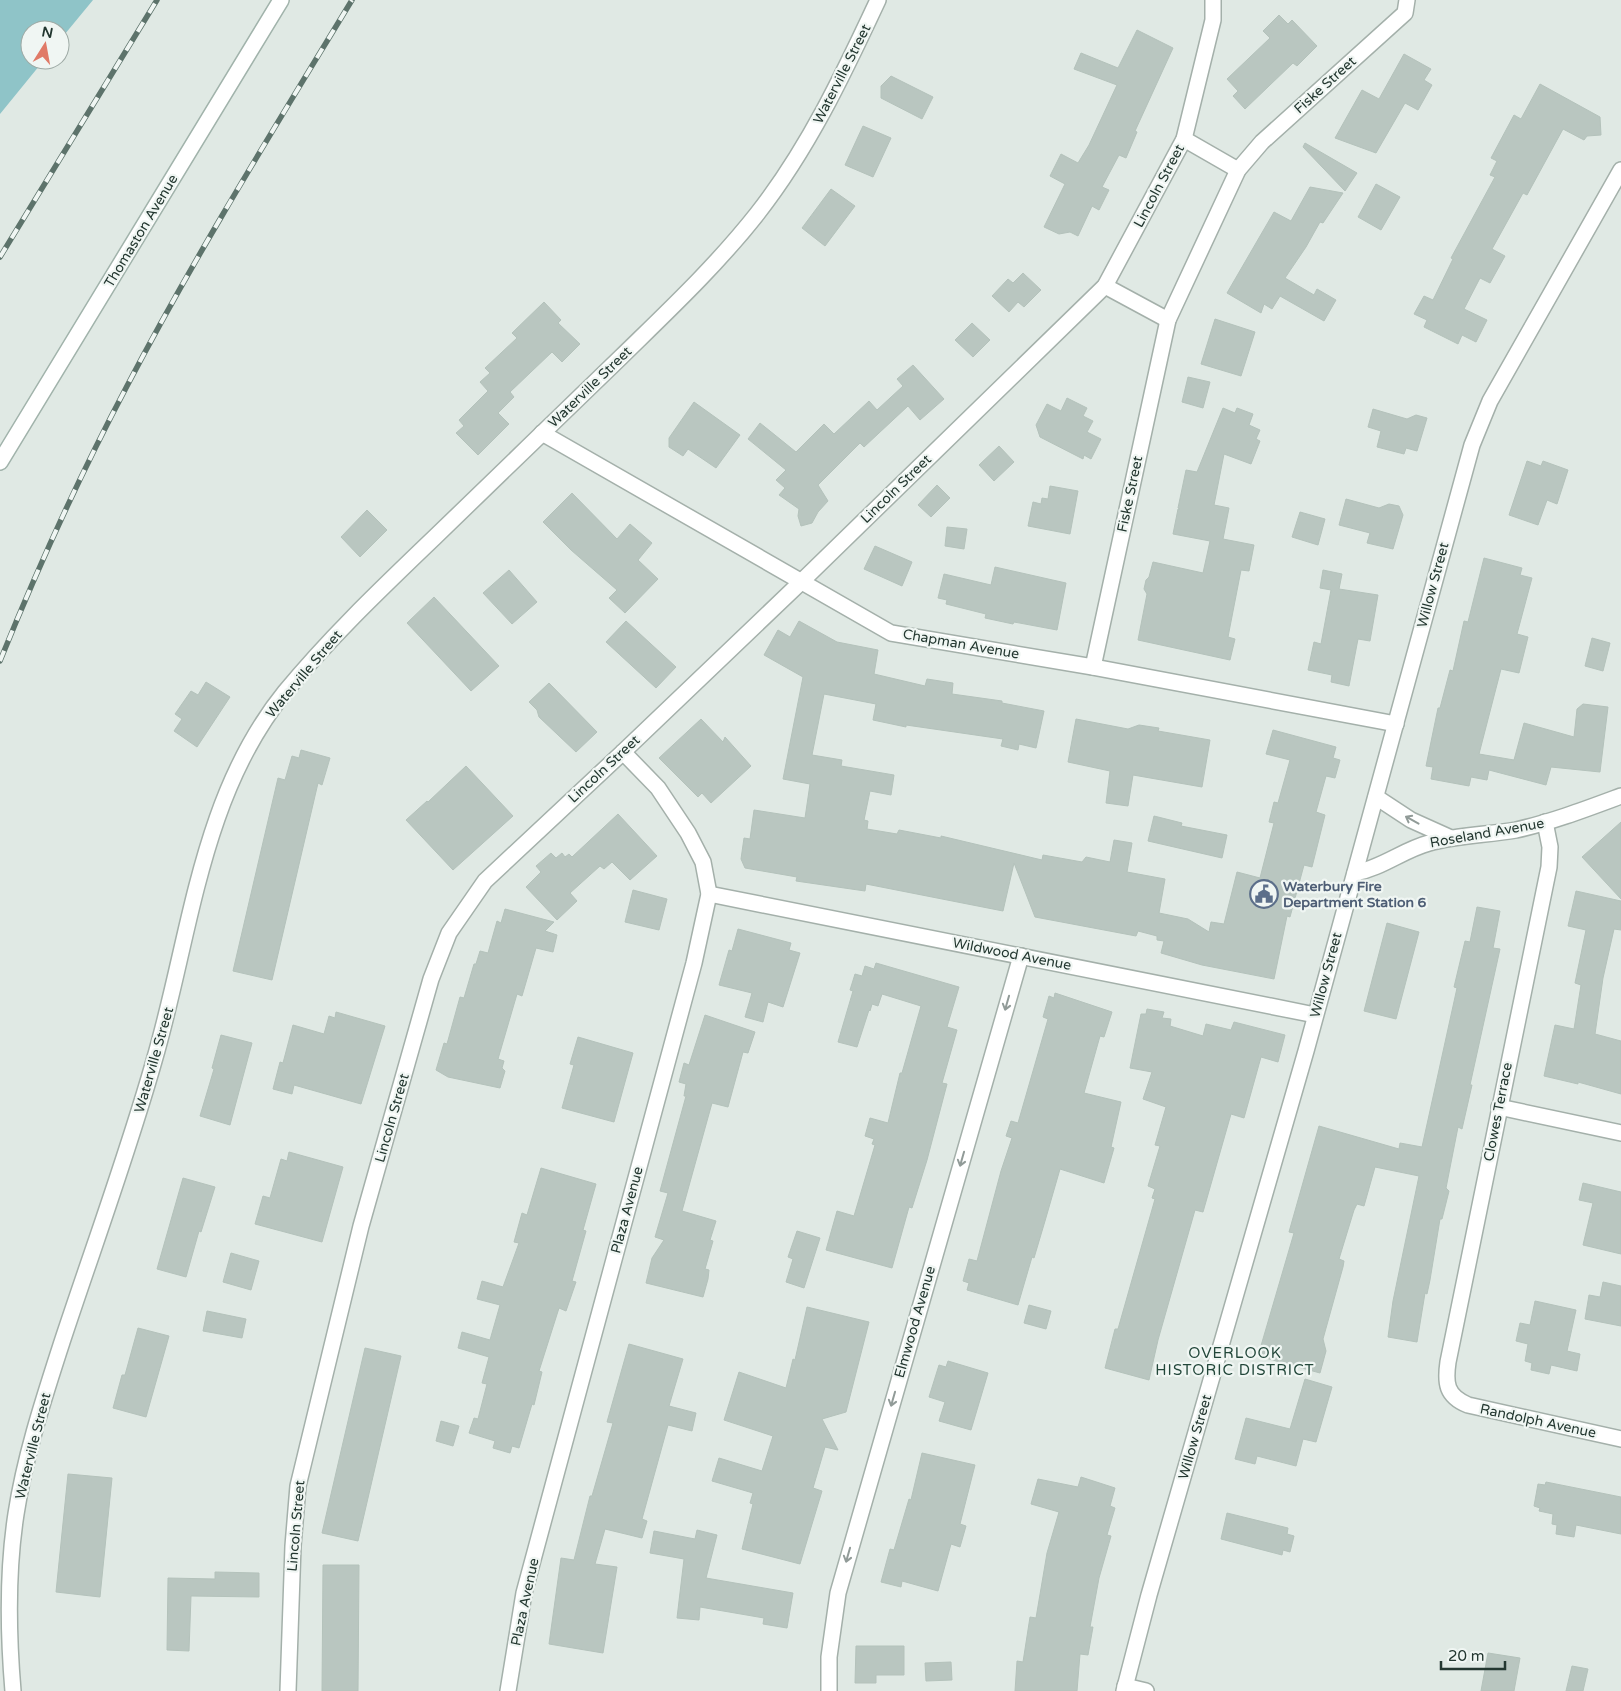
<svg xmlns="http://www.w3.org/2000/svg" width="1621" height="1691" font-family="'Varela Round',sans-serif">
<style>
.water{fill:#8fc4c8}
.building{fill:#b9c6c0;stroke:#b4c2bb}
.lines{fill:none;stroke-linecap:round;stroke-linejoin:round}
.minor-casing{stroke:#a4b0aa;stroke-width:18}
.tertiary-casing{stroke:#a4b0aa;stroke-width:18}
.secondary-casing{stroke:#a1b3ab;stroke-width:18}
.minor{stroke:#fff;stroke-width:15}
.tertiary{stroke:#fff;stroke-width:15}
.secondary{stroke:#fff;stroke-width:15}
.rail-casing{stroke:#5d736b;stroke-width:5.5}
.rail{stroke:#f0f6f3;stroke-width:4;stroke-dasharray:11;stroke-linecap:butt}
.oneway{stroke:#919b98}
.labels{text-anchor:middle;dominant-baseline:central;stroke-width:4.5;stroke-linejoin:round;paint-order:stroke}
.street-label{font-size:14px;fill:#233730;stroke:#f0f6f3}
.service-label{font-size:14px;font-weight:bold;fill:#4e5e75;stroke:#f0f6f3;text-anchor:start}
.neighbourhood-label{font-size:15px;letter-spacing:1px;fill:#22473a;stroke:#f0f6f3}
</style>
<rect width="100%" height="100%" fill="#e0e9e4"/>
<polygon class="water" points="0,0 93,0 60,40 60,30 30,30 30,60 44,60 0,114"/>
<g class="building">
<polygon points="1279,15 1288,24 1292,20 1317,46 1297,66 1293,63 1245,109 1233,96 1238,91 1227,79 1270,38 1263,31"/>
<polygon points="1137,30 1173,48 1135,131 1137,132 1126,158 1119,155 1102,187 1109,190 1099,210 1092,206 1078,236 1070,232 1059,234 1044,227 1065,184 1050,176 1061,154 1078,163 1089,145 1117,85 1074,69 1081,53 1118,68"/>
<polygon points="1404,54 1431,69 1424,80 1432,85 1418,110 1405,103 1376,153 1335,138 1362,90 1379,99"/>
<polygon points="891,76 933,97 922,119 881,98 881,86"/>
<polygon points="1540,84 1600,117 1601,135 1587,136 1584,140 1563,129 1527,195 1523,193 1492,249 1505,256 1490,283 1480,278 1464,309 1487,320 1476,342 1462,335 1458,344 1424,327 1427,320 1414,314 1424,296 1433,300 1453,259 1451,258 1495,177 1490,175 1497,161 1491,158 1514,115 1521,119"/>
<polygon points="863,126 891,138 873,177 845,165"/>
<polygon points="1305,143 1357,173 1345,191 1303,147"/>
<polygon points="1376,184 1400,197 1381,230 1358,217"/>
<polygon points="1310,187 1343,193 1323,223 1320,222 1306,247 1285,278 1314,295 1317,289 1336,300 1324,321 1280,296 1272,309 1264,304 1261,313 1227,293 1274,212 1291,221"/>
<polygon points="831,189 855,206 825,246 802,228"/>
<polygon points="1023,273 1041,290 1024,307 1018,302 1009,312 992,296 1008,279 1013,283"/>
<polygon points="544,302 561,320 558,323 580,344 562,362 552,352 510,392 514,397 498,413 509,424 478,455 456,433 464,426 459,420 488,391 480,382 490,373 485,368 517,338 512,333"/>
<polygon points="1215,319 1255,332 1241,376 1201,364"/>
<polygon points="972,323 990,340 973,357 955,340"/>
<polygon points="913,365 944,399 920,420 908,406 864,447 860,443 818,485 828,501 818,512 812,523 801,526 798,516 799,509 779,495 785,488 776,480 786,470 748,439 760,423 796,452 824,424 834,434 869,401 877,410 903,386 897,379"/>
<polygon points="1188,377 1210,382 1203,408 1182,402"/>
<polygon points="1067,398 1087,408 1083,416 1093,421 1087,432 1101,439 1091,459 1084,455 1083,459 1040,437 1036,425 1047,404 1061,411"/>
<polygon points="694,402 740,435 716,468 688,449 683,456 669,447 669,438"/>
<polygon points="1223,408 1235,413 1237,408 1253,414 1249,425 1260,430 1256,439 1260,441 1251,464 1224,454 1214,505 1229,508 1223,539 1254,545 1249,571 1241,570 1228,637 1235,639 1230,660 1138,640 1147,594 1144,589 1146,580 1149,577 1153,562 1203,573 1210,541 1173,534 1178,509 1180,509 1178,508 1186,470 1197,472"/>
<polygon points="1373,409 1407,419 1416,415 1427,418 1417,451 1406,448 1404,454 1377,447 1381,431 1368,427"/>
<polygon points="999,446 1014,462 994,481 979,465"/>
<polygon points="1527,461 1541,466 1543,461 1568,470 1557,504 1547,500 1538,525 1509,515"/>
<polygon points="937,485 950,498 931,517 918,505"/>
<polygon points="1050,486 1078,491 1070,534 1028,526 1033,502 1041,504 1042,498 1048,499"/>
<polygon points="572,493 617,539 630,524 652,543 638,560 658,579 625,613 609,598 617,590 571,550 543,522"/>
<polygon points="1346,499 1379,508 1389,504 1399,506 1403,515 1393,549 1367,543 1370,533 1339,525"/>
<polygon points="367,510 387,530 360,557 341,537"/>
<polygon points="1300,512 1325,519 1318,545 1292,537"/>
<polygon points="947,527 967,529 964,549 945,546"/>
<polygon points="875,546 912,562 902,586 864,569"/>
<polygon points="1484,558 1522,568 1520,575 1532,578 1517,634 1528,637 1519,673 1501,669 1479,754 1514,760 1524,723 1574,737 1577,709 1583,704 1608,707 1600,772 1551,767 1546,785 1489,770 1487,780 1471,777 1469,786 1431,779 1433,767 1426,766 1438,708 1440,708 1450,670 1453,671 1464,621 1468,622"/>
<polygon points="995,567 1066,583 1057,630 1014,622 1013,624 985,618 986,614 946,604 947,600 938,598 944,574 991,585"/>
<polygon points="509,570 537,602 512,624 483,593"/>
<polygon points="1323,570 1342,574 1339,589 1378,595 1370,641 1358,639 1349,686 1331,682 1332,675 1308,670 1314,642 1321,644 1331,590 1320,588"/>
<polygon points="434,597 499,666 471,691 407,623"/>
<polygon points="626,621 676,667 656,688 606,642"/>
<polygon points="799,621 837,642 878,650 874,674 925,686 927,679 953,683 952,694 1002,701 1002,703 1044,711 1036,748 1019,744 1018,750 1001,746 1003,739 906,725 906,727 873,720 876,704 824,694 812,755 842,760 841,766 894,775 891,795 870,791 864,820 868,821 867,829 897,834 899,830 941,838 941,836 1042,860 1043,855 1082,862 1086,857 1110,862 1114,840 1132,843 1127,872 1165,879 1159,913 1188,919 1209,932 1211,922 1224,924 1237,872 1260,878 1274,823 1269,822 1274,802 1278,803 1290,760 1266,754 1273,730 1336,747 1333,758 1340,760 1335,778 1326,776 1316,812 1325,815 1312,867 1304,865 1290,917 1287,916 1274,979 1202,965 1161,953 1164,941 1157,940 1157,936 1138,931 1136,936 1035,917 1014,863 1003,911 866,884 865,891 796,881 797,877 745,868 741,859 744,838 750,839 754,810 805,818 810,784 783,779 803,677 764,655 778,630 790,637"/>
<polygon points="1592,638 1610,643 1603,671 1585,666"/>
<polygon points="206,682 230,697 197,747 174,731 182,719 175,714 191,691 198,695"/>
<polygon points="549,683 597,732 576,752 539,717 537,710 529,702"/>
<polygon points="701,719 723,742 725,737 751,766 711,803 702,793 698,797 659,758"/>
<polygon points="1076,719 1128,729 1139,725 1159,728 1158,731 1210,740 1202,787 1133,775 1128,806 1106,803 1110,771 1068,762"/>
<polygon points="301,750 330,758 322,785 318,783 272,980 233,971 278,778 285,780 292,756 299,758"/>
<polygon points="466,766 513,816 453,870 406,820 427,801 428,802"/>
<polygon points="618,814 657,856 630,880 612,862 604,869 600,866 570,893 577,901 557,920 526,887 541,872 536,866 551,853 556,858 562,853 565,857 569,854 572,857"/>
<polygon points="1154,816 1182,823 1181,826 1227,835 1222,858 1148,841"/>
<polygon points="1621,822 1621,899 1582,857"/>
<polygon points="633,890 667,899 659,930 625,922"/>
<polygon points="1576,891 1621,901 1621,930 1614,929 1603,978 1595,1034 1621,1041 1621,1094 1578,1082 1578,1084 1544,1076 1555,1025 1574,1029 1581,985 1575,983 1586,930 1568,926"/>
<polygon points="1477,907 1500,911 1493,948 1500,949 1470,1085 1472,1085 1462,1129 1458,1127 1446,1188 1449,1191 1442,1219 1440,1219 1430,1280 1427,1294 1425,1293 1417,1342 1388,1337 1393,1301 1419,1176 1375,1167 1364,1206 1357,1204 1354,1210 1339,1259 1344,1261 1343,1267 1323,1339 1326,1351 1320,1373 1258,1356 1294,1233 1289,1232 1319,1126 1399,1149 1400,1143 1422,1147 1457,988 1454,987 1465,941 1470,942"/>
<polygon points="505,909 554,922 545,931 557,935 553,952 536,948 522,996 517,994 498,1059 504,1061 502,1068 505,1071 500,1088 448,1077 436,1070 444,1043 447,1044 460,997 464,998 474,964 476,964 480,951 488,953 497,921 501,923"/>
<polygon points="1387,923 1419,932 1396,1019 1364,1011"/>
<polygon points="738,929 791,943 789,950 800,953 783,1007 768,1002 763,1022 745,1017 752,993 719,985 729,950 732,951"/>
<polygon points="876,963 959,987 947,1027 957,1030 942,1083 947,1084 927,1160 912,1208 909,1207 892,1268 826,1250 837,1211 854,1216 875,1145 872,1144 874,1139 865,1136 870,1118 888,1123 900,1073 902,1073 921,1006 882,994 878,1006 872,1004 870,1011 869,1010 857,1047 838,1042 853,991 850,990 855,974 862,976 865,966 874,969"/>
<polygon points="1055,993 1112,1012 1104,1037 1100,1036 1084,1093 1121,1102 1111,1147 1114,1148 1104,1183 1060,1169 1045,1221 1034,1258 1032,1257 1018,1305 967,1290 969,1283 963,1281 969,1259 977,1261 1001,1171 1012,1138 1006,1136 1011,1121 1018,1123 1048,1019 1043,1017 1049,996 1054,998"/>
<polygon points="1147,1009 1164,1012 1162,1018 1171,1019 1170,1026 1203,1036 1206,1024 1231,1030 1234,1022 1285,1035 1278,1062 1261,1057 1244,1118 1231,1114 1203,1212 1195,1210 1158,1340 1149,1380 1105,1368 1115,1329 1118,1329 1155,1199 1152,1198 1155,1189 1148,1186 1160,1146 1155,1145 1166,1107 1143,1099 1152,1072 1130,1068 1141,1014 1146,1014"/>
<polygon points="336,1012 385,1026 361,1104 294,1085 292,1094 273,1089 280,1062 283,1063 293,1025 324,1034 329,1016 335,1018"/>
<polygon points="705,1015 755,1032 748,1053 743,1052 728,1107 712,1103 682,1211 716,1221 710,1240 713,1241 705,1269 709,1270 708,1279 703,1297 646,1283 652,1258 664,1240 655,1237 668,1193 660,1191 686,1096 684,1096 686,1084 679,1082 684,1063 689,1065"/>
<polygon points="221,1035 252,1043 230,1125 200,1116 214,1069 212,1068"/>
<polygon points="578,1037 633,1053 614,1122 562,1108 574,1065 570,1064"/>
<polygon points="289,1152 343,1167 322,1242 255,1224 263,1196 270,1198 281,1159 287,1161"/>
<polygon points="541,1168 596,1184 583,1230 586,1231 572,1281 576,1282 566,1311 559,1308 539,1371 542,1372 534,1405 532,1404 519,1448 512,1446 510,1453 493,1448 495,1441 469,1433 474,1418 478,1419 487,1384 482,1383 489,1357 458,1348 462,1332 490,1340 500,1305 477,1299 482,1281 503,1287 519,1243 514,1242 522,1213 527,1215"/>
<polygon points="183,1178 215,1187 201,1232 199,1231 186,1277 157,1269"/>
<polygon points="1583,1183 1621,1192 1621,1254 1583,1245 1593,1203 1579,1200"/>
<polygon points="797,1231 820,1238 804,1288 786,1282 793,1259 788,1257"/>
<polygon points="231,1253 259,1261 251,1290 223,1282"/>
<polygon points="1603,1282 1621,1286 1621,1326 1585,1319 1589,1295 1600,1297"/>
<polygon points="1535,1301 1576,1310 1567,1351 1580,1354 1577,1371 1551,1365 1549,1374 1531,1370 1532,1363 1525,1361 1528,1344 1516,1341 1520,1323 1530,1325"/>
<polygon points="1029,1305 1051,1311 1046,1329 1024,1323"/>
<polygon points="807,1307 869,1322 846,1412 822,1419 838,1450 825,1447 813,1488 822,1491 800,1564 742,1549 753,1504 750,1503 753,1493 712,1481 719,1458 762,1471 773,1436 724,1420 739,1372 786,1388 793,1359 795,1360"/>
<polygon points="207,1311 246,1319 242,1338 203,1331"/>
<polygon points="138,1328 169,1336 146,1417 113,1408 122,1375 125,1375"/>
<polygon points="629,1344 683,1359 669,1406 696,1413 692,1431 668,1425 642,1519 647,1521 642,1538 605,1529 595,1564 617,1567 603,1653 549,1644 561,1558 574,1560 590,1496 592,1496 613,1423 607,1422"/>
<polygon points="365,1348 401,1356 358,1541 322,1533"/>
<polygon points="948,1361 988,1373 971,1430 939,1421 945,1402 929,1397 939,1365 946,1367"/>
<polygon points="1305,1379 1332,1387 1316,1442 1303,1439 1296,1466 1257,1456 1255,1464 1235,1459 1246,1418 1290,1429"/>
<polygon points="441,1421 459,1426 453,1446 436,1441"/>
<polygon points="922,1453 975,1465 960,1524 966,1526 960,1547 951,1544 938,1591 902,1581 901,1587 881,1582 890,1549 894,1550 909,1499 911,1500"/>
<polygon points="68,1474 112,1478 100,1597 56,1592"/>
<polygon points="1081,1477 1115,1488 1110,1506 1115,1508 1107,1535 1111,1536 1099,1578 1090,1627 1093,1627 1088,1655 1080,1654 1077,1691 1015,1691 1017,1661 1023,1662 1030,1617 1036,1618 1047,1553 1059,1512 1031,1504 1038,1479 1078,1487"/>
<polygon points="1546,1482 1621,1497 1621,1534 1576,1525 1574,1537 1556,1534 1557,1525 1552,1524 1553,1514 1539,1511 1540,1508 1534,1506 1538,1484 1545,1485"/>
<polygon points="1227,1513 1288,1528 1287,1534 1294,1536 1290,1552 1283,1550 1282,1555 1221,1539"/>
<polygon points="697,1530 717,1535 706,1578 793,1593 787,1628 763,1624 764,1618 700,1607 699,1620 677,1618 684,1559 650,1553 654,1531 695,1539"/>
<polygon points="323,1565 359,1565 358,1691 322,1691"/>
<polygon points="215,1572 259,1573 259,1597 191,1596 189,1651 167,1650 168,1578 215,1579"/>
<polygon points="856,1646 904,1646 904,1675 876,1675 876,1683 855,1683"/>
<polygon points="1488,1653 1520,1658 1514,1691 1481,1691"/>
<polygon points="951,1662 952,1680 926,1681 925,1663"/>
<polygon points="1572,1666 1588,1669 1583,1691 1566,1691"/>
</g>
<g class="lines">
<defs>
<g id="minor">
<polyline points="1184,139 1238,170"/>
<polyline points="1105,286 1168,320"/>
<polyline points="542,433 891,633 1093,667 1396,724"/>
<polyline points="1093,667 1168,320 1238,170 1262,142 1405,13 1407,0"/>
<path d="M 1545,822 L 1550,847 L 1549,867 L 1448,1362 C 1445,1383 1446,1396 1468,1405 L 1621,1439"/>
<polyline points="709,894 1315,1015"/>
<polyline points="1499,1107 1621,1133"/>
<polyline points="1125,1686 1146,1691"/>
<polyline points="288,1691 293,1546 298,1486 361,1226 431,979 449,933 485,881 623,752 801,582 1105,286 1184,139 1213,20 1213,0"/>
<polyline points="508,1691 524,1593 694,963 709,894 703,862 688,833 658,788 623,752"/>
<polyline points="829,1691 829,1657 838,1593 1021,956"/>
</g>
<g id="tertiary">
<polyline points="1376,797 1411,820 1451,838"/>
<path d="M 1355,873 C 1382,868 1403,850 1429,843 C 1457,835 1487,835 1516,830 C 1552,822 1586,809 1621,796"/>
<path d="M 13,1691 C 8,1632 7,1572 16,1514 C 25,1455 44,1398 62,1342 C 93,1248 127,1156 154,1061 C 191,935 200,797 285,692 C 331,636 384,586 436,536 C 498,476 559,417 621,357 C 668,311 716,266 757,214 C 808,149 843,75 878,0"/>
<polyline points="1124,1691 1149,1595 1306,1051 1472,445 1490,401 1621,170"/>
</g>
<polyline id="secondary" points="0,462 281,0"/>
</defs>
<use href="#minor" class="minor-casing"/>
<use href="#tertiary" class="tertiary-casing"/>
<use href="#secondary" class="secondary-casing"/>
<use href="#minor" class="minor"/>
<use href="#tertiary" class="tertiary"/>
<use href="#secondary" class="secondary"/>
<defs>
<g id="rail">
<polyline points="0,257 157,0"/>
<path d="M 0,661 C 38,567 80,475 127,386 C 196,254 275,127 352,0"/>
</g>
</defs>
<use href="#rail" class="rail-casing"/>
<use href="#rail" class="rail"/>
</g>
<defs><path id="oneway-shaft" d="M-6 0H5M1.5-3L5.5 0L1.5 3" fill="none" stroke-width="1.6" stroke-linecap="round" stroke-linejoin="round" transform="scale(1.25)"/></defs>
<g class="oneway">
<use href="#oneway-shaft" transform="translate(1412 820) rotate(-151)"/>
<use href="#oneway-shaft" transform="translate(1007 1003) rotate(106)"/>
<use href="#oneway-shaft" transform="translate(962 1159) rotate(106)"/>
<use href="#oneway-shaft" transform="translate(893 1399) rotate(106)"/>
<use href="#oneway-shaft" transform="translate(848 1555) rotate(106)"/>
</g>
<defs>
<symbol id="civic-ring" viewBox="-11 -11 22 22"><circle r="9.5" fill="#f0f6f3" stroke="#5c6f8a" stroke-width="1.5"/><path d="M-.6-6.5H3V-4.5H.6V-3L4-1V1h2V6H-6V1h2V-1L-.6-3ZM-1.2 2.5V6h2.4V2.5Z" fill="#5c6f8a"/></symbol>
</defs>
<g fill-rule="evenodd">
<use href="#civic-ring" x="1248" y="878" width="32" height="32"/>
</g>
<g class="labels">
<g class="street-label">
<text transform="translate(842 74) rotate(-63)">Waterville Street</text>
<text transform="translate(1325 85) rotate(-42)">Fiske Street</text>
<text transform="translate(1159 186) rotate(-62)">Lincoln Street</text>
<text transform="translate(141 231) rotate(-59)">Thomaston Avenue</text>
<text transform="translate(590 387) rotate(-44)">Waterville Street</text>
<text transform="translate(896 489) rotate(-44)">Lincoln Street</text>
<text transform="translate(1130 494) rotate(-78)">Fiske Street</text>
<text transform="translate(1433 585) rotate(-75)">Willow Street</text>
<text transform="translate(961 644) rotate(10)">Chapman Avenue</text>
<text transform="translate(304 674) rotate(-50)">Waterville Street</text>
<text transform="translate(604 769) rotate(-43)">Lincoln Street</text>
<text transform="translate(1487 833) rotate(-10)">Roseland Avenue</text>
<text transform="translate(1012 954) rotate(11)">Wildwood Avenue</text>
<text transform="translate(1326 975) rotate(-75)">Willow Street</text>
<text transform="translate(154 1060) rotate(-74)">Waterville Street</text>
<text transform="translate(1498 1112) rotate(-79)">Clowes Terrace</text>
<text transform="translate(392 1118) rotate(-74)">Lincoln Street</text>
<text transform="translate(627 1210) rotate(-75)">Plaza Avenue</text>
<text transform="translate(915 1322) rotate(-74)">Elmwood Avenue</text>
<text transform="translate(1538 1421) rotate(12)">Randolph Avenue</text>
<text transform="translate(1195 1437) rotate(-74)">Willow Street</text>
<text transform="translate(33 1446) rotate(-76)">Waterville Street</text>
<text transform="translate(296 1526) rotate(-85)">Lincoln Street</text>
<text transform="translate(525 1602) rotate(-78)">Plaza Avenue</text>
</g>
<g class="service-label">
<text x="1283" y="886">Waterbury Fire<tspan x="1283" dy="16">Department Station 6</tspan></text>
</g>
<g class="neighbourhood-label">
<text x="1235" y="1353">OVERLOOK<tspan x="1235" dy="17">HISTORIC DISTRICT</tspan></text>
</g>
</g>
<g transform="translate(45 45) rotate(11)"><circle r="24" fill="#f0f6f3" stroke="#9eaaa5"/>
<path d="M0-4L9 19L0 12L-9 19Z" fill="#e07a67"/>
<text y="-8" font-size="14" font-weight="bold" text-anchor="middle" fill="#233730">N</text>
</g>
<path d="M1441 1661v8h64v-8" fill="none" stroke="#233730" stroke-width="2.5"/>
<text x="1448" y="1661" font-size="15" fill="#233730" stroke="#f0f6f3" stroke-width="4" paint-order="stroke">20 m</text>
</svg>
